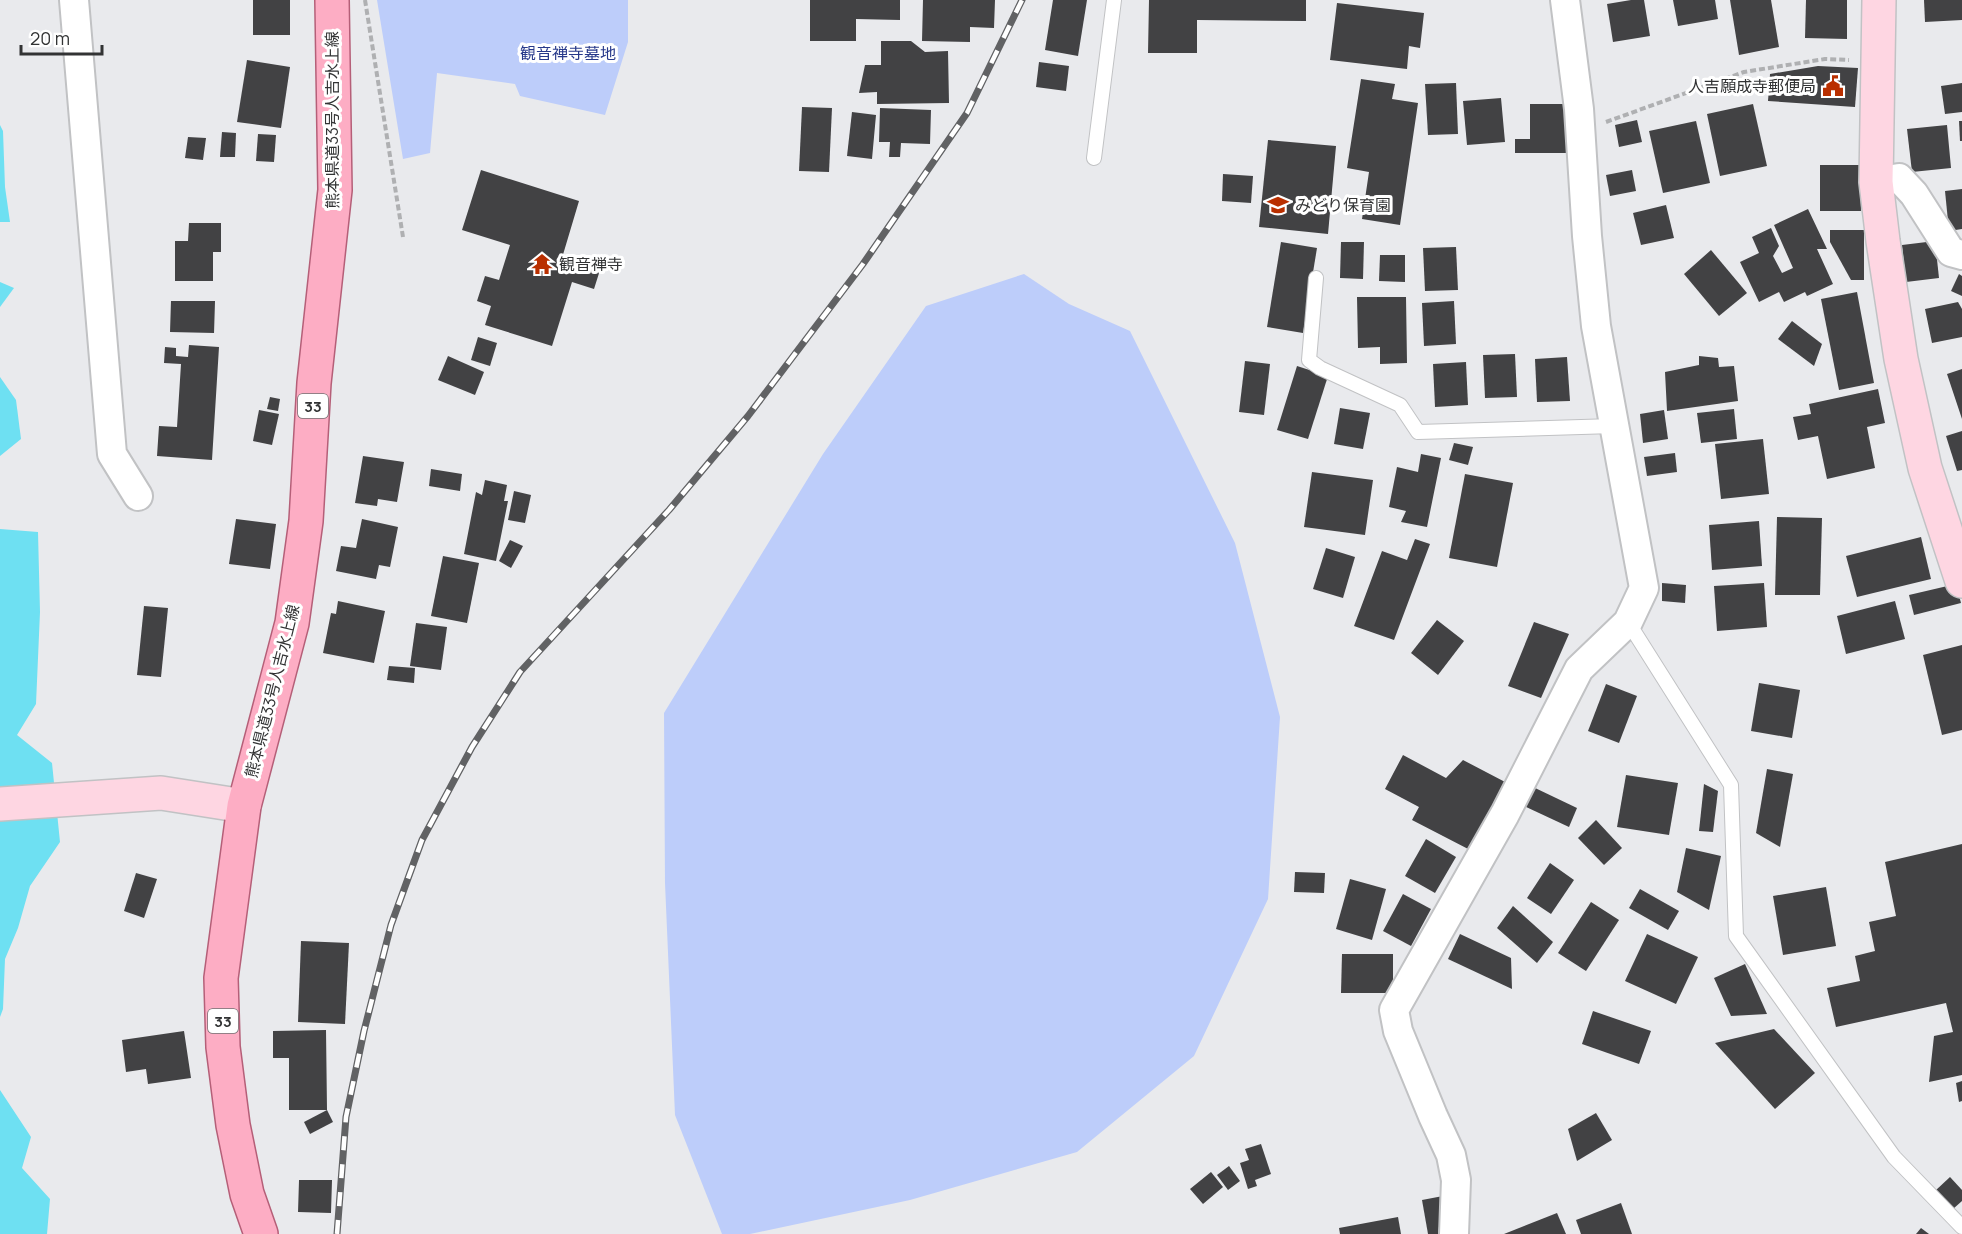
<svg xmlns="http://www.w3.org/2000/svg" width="1962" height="1234" font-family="Manrope,'Noto Sans JP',sans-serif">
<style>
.green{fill:#bdcdfa}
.water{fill:#6ee0f2}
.building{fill:#424244}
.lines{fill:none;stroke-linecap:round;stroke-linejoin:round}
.lane-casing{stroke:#c1c2c4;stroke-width:16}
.street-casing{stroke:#c1c2c4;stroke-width:32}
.secondary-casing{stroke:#c1c2c4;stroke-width:36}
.primary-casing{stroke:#b55f78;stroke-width:36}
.path{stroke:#afb0b2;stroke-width:4;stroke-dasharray:6 3;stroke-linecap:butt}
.lane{stroke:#fff;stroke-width:14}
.street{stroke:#fff;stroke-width:28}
.secondary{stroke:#fed6e2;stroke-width:33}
.primary{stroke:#fdadc4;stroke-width:33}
.rail-casing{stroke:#616264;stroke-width:7}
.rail{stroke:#fff;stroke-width:4.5;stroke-dasharray:14;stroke-linecap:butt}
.labels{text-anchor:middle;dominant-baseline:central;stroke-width:6;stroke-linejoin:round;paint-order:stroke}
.shield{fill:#fff;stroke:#707071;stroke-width:1.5}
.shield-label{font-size:15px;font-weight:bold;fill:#323334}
.park-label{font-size:16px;fill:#27398a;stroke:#fff}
.poi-label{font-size:16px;fill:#323334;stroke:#fff;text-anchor:start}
.street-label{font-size:16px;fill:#323334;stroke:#fff}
</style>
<rect width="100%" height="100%" fill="#e9eaed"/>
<g class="green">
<polygon points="377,0 628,0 628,42 605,115 520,96 515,84 437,73 430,153 403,159"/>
<polygon points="1024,274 1069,304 1130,331 1235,543 1280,717 1268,899 1194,1056 1077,1152 910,1200 750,1234 722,1234 675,1115 665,883 664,713 823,454 926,306"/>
</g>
<g class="water">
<polygon points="0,125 3,131 5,187 10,222 0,222"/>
<polygon points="0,282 14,288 0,307"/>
<polygon points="0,377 16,400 21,439 0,456"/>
<polygon points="0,529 38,532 40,612 36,704 17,735 52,763 60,842 30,886 18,928 5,959 3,1009 0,1017"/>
<polygon points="0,1090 31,1137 22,1168 50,1199 47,1234 0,1234"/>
</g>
<g class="building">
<rect x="253" y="0" width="37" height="35"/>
<polygon points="810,0 900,0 900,20 856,19 856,41 810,41"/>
<polygon points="923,0 995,0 994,28 970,27 970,42 922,41"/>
<polygon points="1053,0 1087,0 1078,56 1045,50"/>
<polygon points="1149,0 1306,0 1306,21 1197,20 1197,53 1148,53"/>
<polygon points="1631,0 1644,0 1650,36 1613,42 1607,4"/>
<polygon points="1673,0 1715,0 1718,19 1678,26"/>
<polygon points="1730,0 1771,0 1779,47 1739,55"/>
<polygon points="1806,0 1847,0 1847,39 1805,38"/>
<polygon points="1924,0 1962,0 1962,20 1925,22"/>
<polygon points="1337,3 1424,13 1420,48 1409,46 1407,69 1330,60"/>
<polygon points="881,41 911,41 925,52 948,51 949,103 877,104 877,92 859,93 865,65 881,65"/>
<polygon points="247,60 290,67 281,128 237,122"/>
<polygon points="1039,62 1069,66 1066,91 1036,87"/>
<polygon points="1818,66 1858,68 1855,107 1768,101 1770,74"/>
<polygon points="1361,79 1395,84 1392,99 1418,103 1400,225 1362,219 1369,172 1347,168"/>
<polygon points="1456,83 1458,134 1428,135 1425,84"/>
<polygon points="1962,83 1962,112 1945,114 1941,86"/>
<polygon points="1501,98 1505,142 1467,145 1463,101"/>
<polygon points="1530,104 1569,104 1569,153 1515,153 1515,139 1530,139"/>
<polygon points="1753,104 1767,166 1720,176 1707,114"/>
<polygon points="802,107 832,108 829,172 799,171"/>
<polygon points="880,108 931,110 930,144 901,143 900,157 889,157 890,142 879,142"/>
<polygon points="852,112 876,115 872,159 847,156"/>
<polygon points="1637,120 1642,142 1619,147 1615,125"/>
<polygon points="1696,121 1710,183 1663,193 1649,131"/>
<polygon points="1959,121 1962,121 1962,141 1960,141"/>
<polygon points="1947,125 1951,168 1912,172 1907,129"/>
<polygon points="222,132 236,133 235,157 220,157"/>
<polygon points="258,134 276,135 274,162 256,161"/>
<polygon points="188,137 206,138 203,160 185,158"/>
<polygon points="1268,140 1336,146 1328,234 1259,227"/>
<polygon points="1820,165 1860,165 1861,211 1820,211"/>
<polygon points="481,170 579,201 562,258 600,270 594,289 572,282 552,346 485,325 491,306 477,301 485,276 499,280 510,245 462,230"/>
<polygon points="1632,170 1636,191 1610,196 1606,175"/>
<polygon points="1223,174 1253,176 1251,203 1222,201"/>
<polygon points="1962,189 1962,229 1949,231 1945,191"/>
<polygon points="1666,205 1674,238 1641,245 1633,213"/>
<polygon points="1808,209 1827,249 1817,249 1833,284 1807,296 1805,292 1784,302 1779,292 1759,302 1740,262 1759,253 1752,237 1771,228 1779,246 1773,256 1782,273 1793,268 1774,225"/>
<polygon points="189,223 221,223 221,252 213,252 213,281 175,281 175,241 188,241"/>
<polygon points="1830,230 1864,230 1864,280 1851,280 1830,242"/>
<polygon points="1935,241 1939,278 1906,282 1902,245"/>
<polygon points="1281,242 1317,248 1303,333 1267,327"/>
<polygon points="1341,242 1364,242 1363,279 1340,278"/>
<polygon points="1456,247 1458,290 1425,291 1423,248"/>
<polygon points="1711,250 1747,293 1719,316 1684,274"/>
<polygon points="1380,255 1405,255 1405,282 1379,281"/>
<polygon points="1959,274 1962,276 1962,296 1951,291"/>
<polygon points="1857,292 1874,383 1839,390 1821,299"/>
<polygon points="1357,297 1406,297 1407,363 1380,364 1380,347 1358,348"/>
<polygon points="171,301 215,301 214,333 170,332"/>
<polygon points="1454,301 1456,344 1424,346 1422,303"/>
<polygon points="1958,302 1962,309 1962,337 1932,343 1925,309"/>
<polygon points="1792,321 1822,344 1814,366 1778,339"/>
<polygon points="478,337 497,343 490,366 471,360"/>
<polygon points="189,345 219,347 212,460 157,456 159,426 177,427 181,364 164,363 165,347 176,348 176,356 188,357"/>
<polygon points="1515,354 1517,397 1485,398 1483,355"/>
<polygon points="448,356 484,372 475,395 438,380"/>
<polygon points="1699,356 1718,358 1719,367 1734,366 1738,401 1667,411 1665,372 1699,365"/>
<polygon points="1567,357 1570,401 1537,402 1535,359"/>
<polygon points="1245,361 1270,364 1264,415 1239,412"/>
<polygon points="1466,362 1468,405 1435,407 1433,364"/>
<polygon points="1297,366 1328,376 1308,439 1277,430"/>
<polygon points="1962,369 1962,419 1947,374"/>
<polygon points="1878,389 1885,423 1867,427 1875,468 1827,479 1818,436 1798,440 1793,417 1811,414 1809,404"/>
<polygon points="270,397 280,399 278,411 267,409"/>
<polygon points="1340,408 1370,413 1363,449 1334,444"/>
<polygon points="1734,409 1737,439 1701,443 1697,413"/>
<polygon points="259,410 279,414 272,445 253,441"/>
<polygon points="1664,410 1668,439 1643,443 1640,414"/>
<polygon points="1962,431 1962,470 1957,471 1946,436"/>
<polygon points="1763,439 1769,494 1721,499 1715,444"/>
<polygon points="1454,443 1473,447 1468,465 1449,460"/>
<polygon points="1675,453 1677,472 1647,476 1644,457"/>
<polygon points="1421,454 1441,458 1427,527 1401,522 1406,511 1389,507 1397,467 1418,472"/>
<polygon points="363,456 404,462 397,502 378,499 377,506 355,503"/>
<polygon points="431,469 462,474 460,491 429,486"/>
<polygon points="1312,472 1373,480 1365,535 1304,527"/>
<polygon points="1465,474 1513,483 1497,567 1449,558"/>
<polygon points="485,480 507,485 504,501 508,501 496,561 464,554 476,492 482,495"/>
<polygon points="514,491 531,495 525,523 508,520"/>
<polygon points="1777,517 1822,518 1820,595 1775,595"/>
<polygon points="236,519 276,524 270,569 229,564"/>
<polygon points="362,519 398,527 390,567 379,565 376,579 336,571 341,546 356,548"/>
<polygon points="1759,521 1762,566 1712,570 1709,525"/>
<polygon points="1921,537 1931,579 1857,597 1846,556"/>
<polygon points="1415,539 1430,544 1394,640 1354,626 1382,551 1407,560"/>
<polygon points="510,540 523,546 511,568 499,561"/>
<polygon points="1326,548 1355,557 1343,598 1313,589"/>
<polygon points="443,556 479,563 467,623 431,616"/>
<polygon points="1662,583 1686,585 1685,603 1662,601"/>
<polygon points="1764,583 1767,627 1717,631 1714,586"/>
<polygon points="1956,584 1961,603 1914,615 1909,595"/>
<polygon points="338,601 385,611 374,663 323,653 331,613 336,614"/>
<polygon points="1895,601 1905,639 1846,654 1837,616"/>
<polygon points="144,606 168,608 161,677 137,675"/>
<polygon points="1437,620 1464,641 1438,675 1411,653"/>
<polygon points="1534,622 1569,634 1541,698 1508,686"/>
<polygon points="416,623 447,627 441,670 410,666"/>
<polygon points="1962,645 1962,730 1942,735 1923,655"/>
<polygon points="389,666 415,668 414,683 387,680"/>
<polygon points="1759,683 1800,690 1792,738 1751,731"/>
<polygon points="1606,684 1637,696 1619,743 1588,731"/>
<polygon points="1403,755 1446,778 1463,760 1507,783 1472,851 1412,820 1419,807 1385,789"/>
<polygon points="1767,769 1793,774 1780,847 1756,833"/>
<polygon points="1626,775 1678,783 1669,835 1617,827"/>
<polygon points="1704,784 1718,791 1713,832 1699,831"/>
<polygon points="1533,787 1577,808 1569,827 1524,806"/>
<polygon points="1596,820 1622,848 1604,865 1578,838"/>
<polygon points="1426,839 1456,857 1435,893 1405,876"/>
<polygon points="1962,844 1962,1075 1929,1082 1934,1036 1953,1032 1946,1003 1836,1027 1827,988 1860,981 1855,956 1875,951 1869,922 1896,916 1885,862"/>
<polygon points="1686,848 1721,856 1709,910 1677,892"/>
<polygon points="1550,863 1574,880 1551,914 1527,898"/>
<polygon points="1295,872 1325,873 1324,893 1294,892"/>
<polygon points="136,873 157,879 144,918 124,911"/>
<polygon points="1350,879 1386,889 1372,940 1336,929"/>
<polygon points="1826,887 1836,946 1783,955 1773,896"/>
<polygon points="1640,889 1679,911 1668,930 1629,908"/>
<polygon points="1403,894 1431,909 1411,946 1383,931"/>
<polygon points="1591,902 1619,920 1586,971 1558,953"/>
<polygon points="1513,906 1553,942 1537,963 1497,928"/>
<polygon points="1460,934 1511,958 1512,989 1448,959"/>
<polygon points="1647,934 1698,957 1676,1004 1625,981"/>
<polygon points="301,941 349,943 345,1024 298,1022"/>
<polygon points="1342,954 1393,954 1393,993 1341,993"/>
<polygon points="1745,964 1767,1014 1731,1016 1714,978"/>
<polygon points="1593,1011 1651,1031 1639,1064 1582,1044"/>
<polygon points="1774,1029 1815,1073 1775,1109 1715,1043"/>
<polygon points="326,1030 327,1110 289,1110 289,1058 273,1058 273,1031"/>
<polygon points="184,1031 191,1078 148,1084 146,1069 126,1072 122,1040"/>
<polygon points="1962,1081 1962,1101 1959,1102 1956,1083"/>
<polygon points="327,1110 333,1122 310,1134 304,1122"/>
<polygon points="1596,1113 1612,1140 1577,1161 1568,1129"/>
<polygon points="1261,1144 1271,1174 1255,1180 1257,1186 1248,1189 1240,1163 1249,1160 1245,1149"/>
<polygon points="1229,1166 1240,1181 1228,1190 1217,1175"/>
<polygon points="1211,1172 1223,1187 1203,1204 1190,1189"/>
<polygon points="1950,1177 1962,1190 1962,1201 1953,1209 1935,1191"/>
<polygon points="299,1180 332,1180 331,1213 298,1212"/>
<polygon points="1443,1196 1438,1234 1428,1234 1422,1200"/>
<polygon points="1621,1203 1632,1234 1581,1234 1576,1220"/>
<polygon points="1557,1213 1566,1234 1504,1234"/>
<polygon points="1398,1217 1401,1234 1340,1234 1339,1228"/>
<polygon points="1921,1228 1929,1234 1916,1234"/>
</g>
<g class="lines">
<defs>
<g id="lane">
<polyline points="1094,158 1114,0"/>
<polyline points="1316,278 1309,360 1320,368 1400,405 1418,432 1614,426"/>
<polyline points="1628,622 1731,785 1736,936 1894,1157 1962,1227"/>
</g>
<g id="street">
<polyline points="74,0 112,454 138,496"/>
<polyline points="1876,182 1899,178 1914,194 1951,252 1962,255"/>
<polyline points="1454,1234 1456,1180 1451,1155 1433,1116 1398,1031 1394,1010 1505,814 1579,669 1628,622 1644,588 1596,326 1587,236 1579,109 1565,0"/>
</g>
<g id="secondary">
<polyline points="1879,0 1876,182 1883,241 1901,359 1925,468 1962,581"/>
<polyline points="0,804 161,793 244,806"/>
</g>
<polyline id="primary" points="261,1234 247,1194 233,1125 223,1047 221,978 244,806 292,623 306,521 314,383 335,190 332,0"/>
</defs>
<use href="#lane" class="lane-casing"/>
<use href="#street" class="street-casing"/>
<use href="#secondary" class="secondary-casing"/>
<use href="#primary" class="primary-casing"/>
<g class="path">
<polyline points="365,0 403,237"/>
<polyline points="1606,122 1744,72 1825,59 1849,60"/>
</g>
<use href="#lane" class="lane"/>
<use href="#street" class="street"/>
<use href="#secondary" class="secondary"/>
<use href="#primary" class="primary"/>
<defs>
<polyline id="rail" points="337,1234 346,1117 364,1031 391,925 422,840 472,747 520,672 669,510 748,416 863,264 967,113 1022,0"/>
</defs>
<use href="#rail" class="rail-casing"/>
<use href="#rail" class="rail"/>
</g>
<defs>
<symbol id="civic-bare" viewBox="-9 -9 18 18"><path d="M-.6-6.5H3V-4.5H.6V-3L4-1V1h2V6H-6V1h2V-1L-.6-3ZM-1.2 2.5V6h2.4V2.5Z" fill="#b92f00" stroke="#fff" stroke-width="2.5" paint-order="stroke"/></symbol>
<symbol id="school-bare" viewBox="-9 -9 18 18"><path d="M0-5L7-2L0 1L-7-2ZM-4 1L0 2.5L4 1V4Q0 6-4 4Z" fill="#b92f00" stroke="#fff" stroke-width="2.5" paint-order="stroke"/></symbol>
<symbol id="temple-bare" viewBox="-9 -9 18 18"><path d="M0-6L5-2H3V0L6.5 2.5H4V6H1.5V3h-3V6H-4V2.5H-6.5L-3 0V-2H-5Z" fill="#b92f00" stroke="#fff" stroke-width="2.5" paint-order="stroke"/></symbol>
</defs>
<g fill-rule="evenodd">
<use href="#civic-bare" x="1818" y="71" width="30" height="30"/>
<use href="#school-bare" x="1263" y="190" width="30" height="30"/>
<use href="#temple-bare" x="527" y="249" width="30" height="30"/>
</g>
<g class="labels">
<g class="shield">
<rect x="298" y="394" width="30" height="24" rx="4.5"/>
<rect x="208" y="1009" width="30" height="24" rx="4.5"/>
</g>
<g class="shield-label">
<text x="313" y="406">33</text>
<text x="223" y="1021">33</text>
</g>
<g class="park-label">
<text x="568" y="53">観音禅寺墓地</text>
</g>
<g class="poi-label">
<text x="1816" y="86" text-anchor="end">人吉願成寺郵便局</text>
<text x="1295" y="205">みどり保育園</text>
<text x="559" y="264">観音禅寺</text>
</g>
<g class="street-label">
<text transform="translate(332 120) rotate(-90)">熊本県道33号人吉水上線</text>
<text transform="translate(272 691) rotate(-76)">熊本県道33号人吉水上線</text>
</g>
</g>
<path d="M21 45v9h81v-9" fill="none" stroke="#323334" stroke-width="3"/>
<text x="30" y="45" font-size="18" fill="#323334" stroke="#ffffff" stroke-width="4.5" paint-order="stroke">20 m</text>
</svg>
